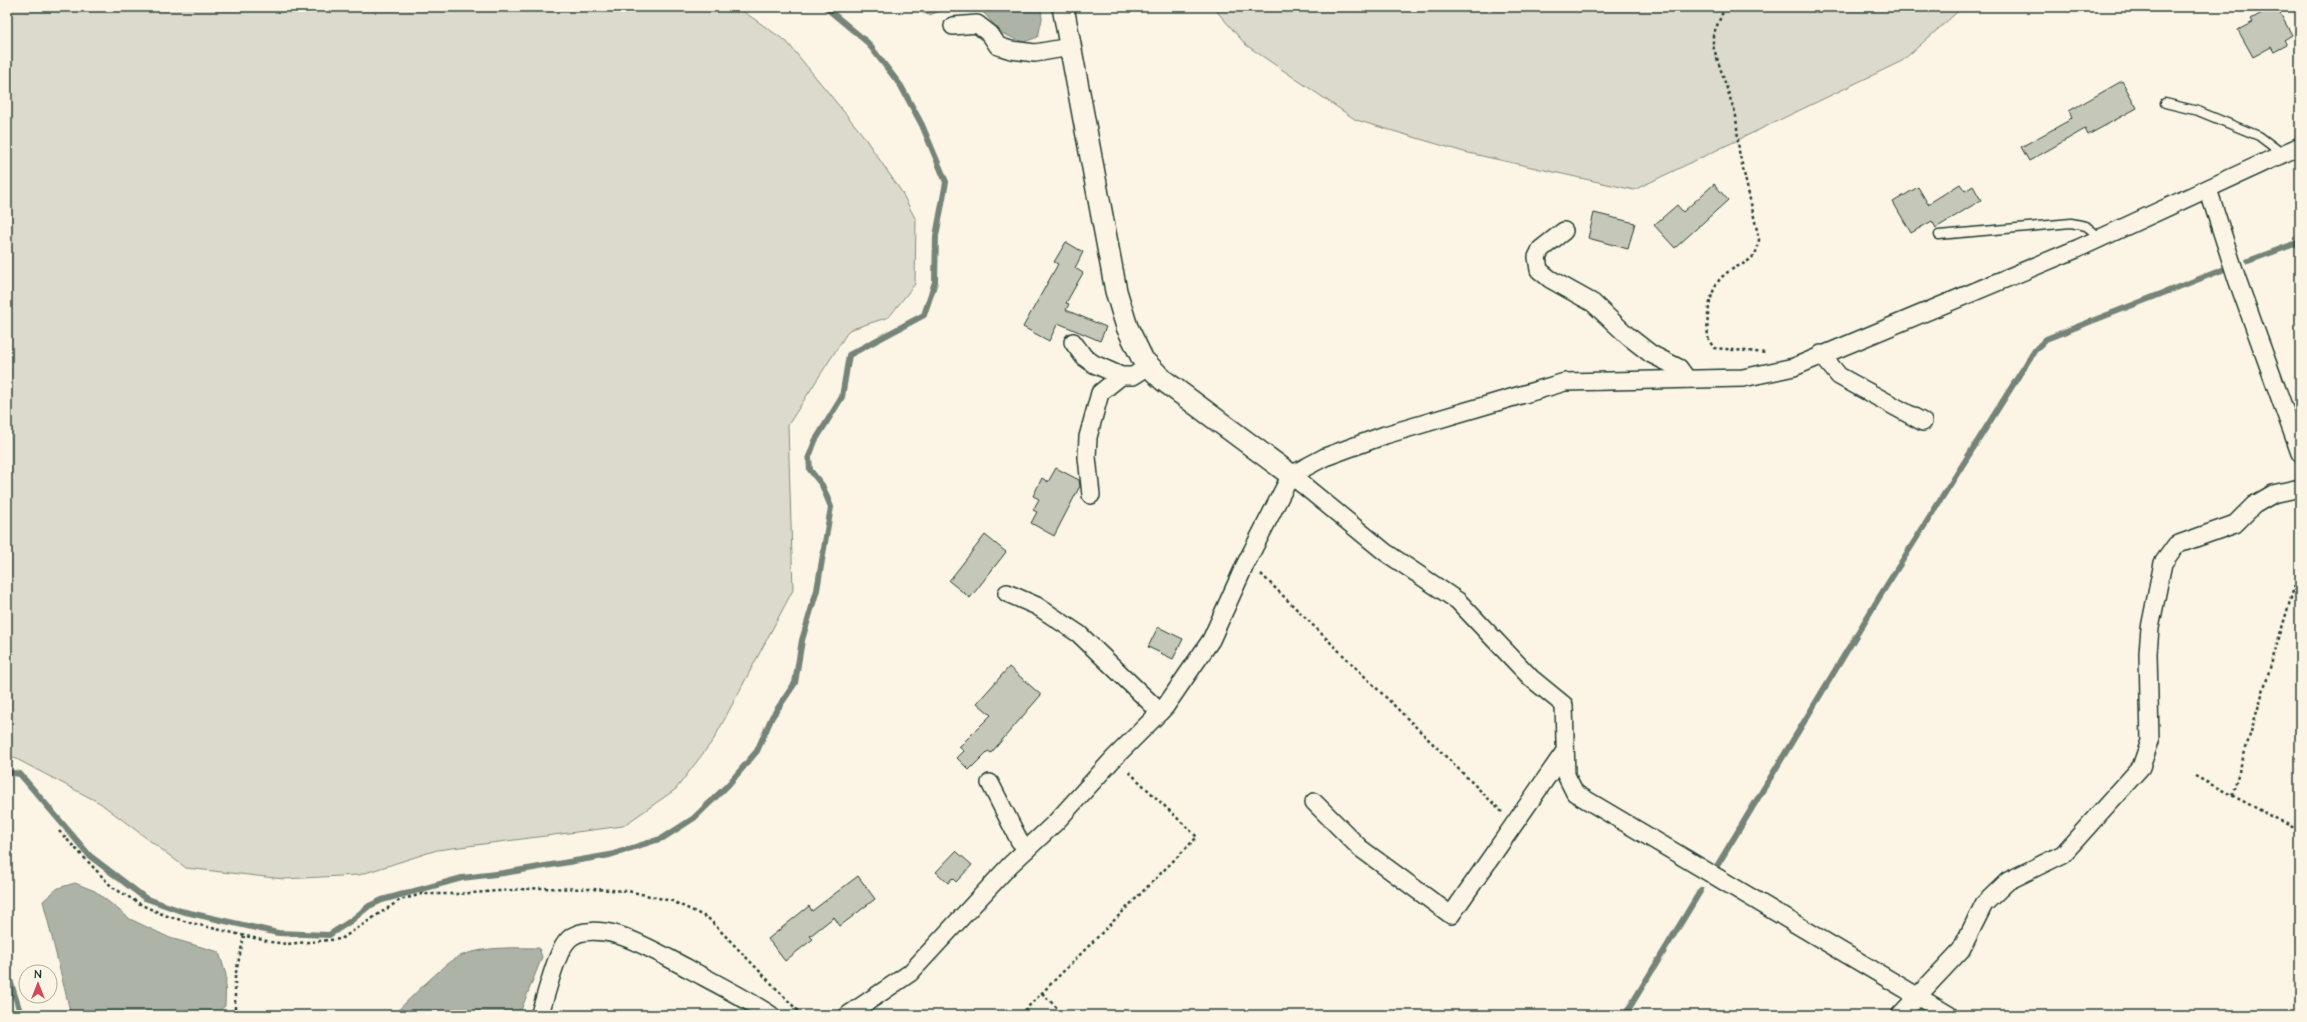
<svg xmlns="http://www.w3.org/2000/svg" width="2307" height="1022" font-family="'Architects Daughter',sans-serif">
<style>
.green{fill:#dcdacc;stroke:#7e8c80}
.water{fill:#aeb3a7;stroke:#758479}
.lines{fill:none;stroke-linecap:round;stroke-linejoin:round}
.stream{stroke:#758479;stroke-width:6}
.building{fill:#c5c7b9;stroke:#1f3d34}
.service-casing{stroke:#1f3d34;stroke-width:11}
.minor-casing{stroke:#1f3d34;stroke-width:20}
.tertiary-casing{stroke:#1f3d34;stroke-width:24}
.path{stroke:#1f3d34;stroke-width:2.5;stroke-dasharray:3 3;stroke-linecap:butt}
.service{stroke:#fcf5e5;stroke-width:8}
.minor{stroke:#fcf5e5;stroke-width:17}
.tertiary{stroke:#fcf5e5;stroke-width:21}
</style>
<rect width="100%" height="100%" fill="#fcf5e5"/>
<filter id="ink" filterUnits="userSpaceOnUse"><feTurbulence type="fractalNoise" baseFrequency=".025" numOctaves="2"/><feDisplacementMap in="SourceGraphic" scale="8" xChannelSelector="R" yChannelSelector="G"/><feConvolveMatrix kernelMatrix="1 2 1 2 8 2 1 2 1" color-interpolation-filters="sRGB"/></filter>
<g filter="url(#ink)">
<g class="green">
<polygon points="7,7 737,7 787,42 862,134 901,191 916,220 915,284 889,317 849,330 788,425 793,590 714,739 676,789 623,826 437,850 359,875 284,879 186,868 100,803 7,754"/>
<polygon points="1213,7 1963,7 1902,61 1634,190 1464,152 1356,120 1246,45"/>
</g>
<g class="water">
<polygon points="907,7 941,7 940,11 929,15"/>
<polygon points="967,7 1041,7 1042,19 1038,37 1024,42 1015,39 1001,33 984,13"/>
<polygon points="75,883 95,891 130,919 170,938 219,952 226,975 225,1006 218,1012 198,1015 71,1015 43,901 58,888"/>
<path d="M 539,948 L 542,957 L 519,1015 L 393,1015 C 409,1000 443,964 460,956 C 485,946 513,948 539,948 Z"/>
</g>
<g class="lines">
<g class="stream">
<polyline points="2248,261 2300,242"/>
<polyline points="7,772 20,774 90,856 145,898 181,911 278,933 329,935 352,920 369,906 382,900 462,878 504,873 610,855 663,838 694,818 728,785 757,751 772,717 795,683 802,640 817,590 831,507 822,485 810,470 809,457 815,441 842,397 849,355 924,315 935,282 936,236 946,182 922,125 901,86 867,42 825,7"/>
<polyline points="1717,866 1880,596 2035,350 2046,339 2222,270"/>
<polyline points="7,971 21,1015"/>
<polyline points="1625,1015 1701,890"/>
</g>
</g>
<g class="building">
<polygon points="2277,8 2292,35 2284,40 2287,45 2274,52 2271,47 2253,57 2238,30 2253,22 2251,19 2269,9 2270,12"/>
<polygon points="2122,81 2137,108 2088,135 2085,129 2029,161 2021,147 2068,121 2072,117 2069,111"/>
<polygon points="1714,184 1728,200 1675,248 1654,225 1677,205 1683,212"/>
<polygon points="1960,184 1965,191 1973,186 1981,200 1936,228 1932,221 1911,233 1893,202 1918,187 1928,204"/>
<polygon points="1594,213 1635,223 1628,249 1588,238"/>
<polygon points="1066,242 1083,252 1075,268 1083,273 1066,303 1069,304 1066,310 1106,327 1100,341 1058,323 1049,341 1023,327 1058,264 1054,262"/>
<polygon points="1056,468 1079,480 1080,486 1054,536 1031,523 1037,512 1033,510 1039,499 1033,496 1042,478 1048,482"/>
<polygon points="985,535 1006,552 970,598 949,581"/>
<polygon points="1158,627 1183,639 1173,659 1148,647"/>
<polygon points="1009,667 1041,695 991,753 988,751 969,770 957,758 964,751 959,747 991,715 977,703"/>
<polygon points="956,851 972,865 956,882 952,878 948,883 936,872"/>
<polygon points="858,876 875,899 840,926 834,917 810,936 813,939 785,961 768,939 809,906 812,911"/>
</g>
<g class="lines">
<defs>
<g id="service">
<polyline points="2165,103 2198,111 2259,136 2283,154"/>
<polyline points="1939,235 2071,223 2086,226 2101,238"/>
</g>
<g id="minor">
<polyline points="953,26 977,24 990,34 998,46 1011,50 1035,53 1070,47"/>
<polyline points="2208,189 2237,279 2300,453"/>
<polyline points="1564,231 1541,249 1537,257 1539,270 1550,279 1593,303 1628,336 1651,354 1679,368 1687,379"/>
<polyline points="1073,342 1084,357 1094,364 1121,376 1133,376 1149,366"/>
<polyline points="1821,354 1839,376 1923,422"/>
<polyline points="1291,475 1385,552 1458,601 1531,678 1564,705 1566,775 1575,793 1949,1015"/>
<polyline points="1091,495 1087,457 1088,437 1100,393 1121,376"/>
<polyline points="1007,593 1037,606 1079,634 1160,712"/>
<polyline points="990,783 1019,840 1027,849"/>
<polyline points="1314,802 1360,848 1451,915 1565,751"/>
<path d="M 539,1015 C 547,996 555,952 569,939 C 580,928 604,931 618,935 C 643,943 666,957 689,969 C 717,984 745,998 771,1015"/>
<polyline points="848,1015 910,973 1010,865 1056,822 1114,758 1165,707 1211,640 1245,565 1291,475 1325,457 1385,435 1565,382 1743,378 1794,367 2079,248 2300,146"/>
<polyline points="1900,1015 1961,950 1984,904 2008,881 2063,854 2141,767 2150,741 2148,653 2150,628 2163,563 2176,545 2235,524 2254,505 2273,494 2300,488"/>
</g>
<polyline id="tertiary" points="1063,7 1116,291 1127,327 1143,360 1163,380 1291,475"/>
</defs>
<use href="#service" class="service-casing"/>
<use href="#minor" class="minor-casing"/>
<use href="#tertiary" class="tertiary-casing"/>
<g class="path">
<path d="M 1725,7 L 1713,35 L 1713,46 L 1736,116 L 1739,151 L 1759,239 C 1757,266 1739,261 1723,276 C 1709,288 1706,320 1708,337 C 1709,341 1712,345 1714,348 L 1767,353"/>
<polyline points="1261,574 1502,812"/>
<polyline points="2195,776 2300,831"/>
<polyline points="2232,795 2299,571"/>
<polyline points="59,831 112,887 142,905 164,915 191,923 271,942 287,944 341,939 400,900 422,894 458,894 540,888 593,889 628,891 672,901 708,918 802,1015"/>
<polyline points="1042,993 1064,1015"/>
<polyline points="235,1015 235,977 244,936"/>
<polyline points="1020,1015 1197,837 1127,770"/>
</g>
<use href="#service" class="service"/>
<use href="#minor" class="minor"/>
<use href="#tertiary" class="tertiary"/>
</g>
</g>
<rect width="2307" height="1022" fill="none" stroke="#fcf5e5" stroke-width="24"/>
<rect x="12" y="12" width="2283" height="998" fill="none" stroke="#1f3d34" stroke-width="1.5" filter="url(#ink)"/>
<g transform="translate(38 984)"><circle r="19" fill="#fcf5e5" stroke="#a4ab9e"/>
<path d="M0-3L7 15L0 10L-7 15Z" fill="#d1495b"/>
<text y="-6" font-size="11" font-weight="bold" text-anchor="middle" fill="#1f3d34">N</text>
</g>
</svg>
